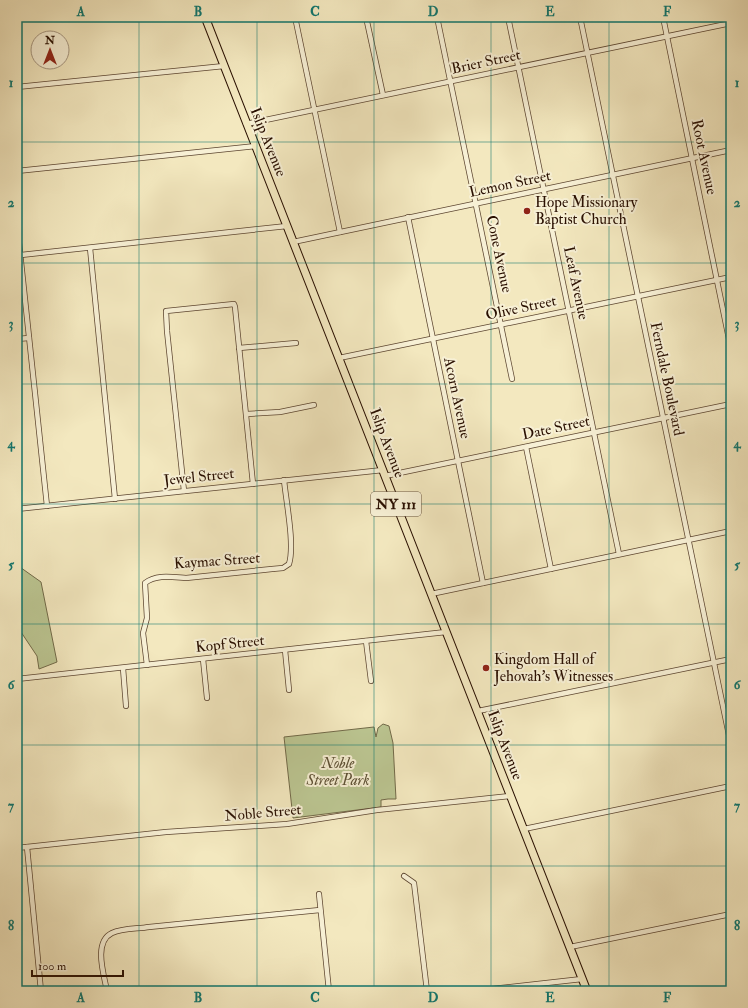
<svg xmlns="http://www.w3.org/2000/svg" width="748" height="1008" font-family="'IM FELL Double Pica',serif">
<style>
.green{fill:#bbc591;stroke:#726a49}
.lines{fill:none;stroke-linecap:round;stroke-linejoin:round}
.minor-casing{stroke:#5c4530;stroke-width:6}
.primary-casing{stroke:#290f01;stroke-width:9}
.minor{stroke:#f7f0d5;stroke-width:4.5}
.primary{stroke:#f3e8bf;stroke-width:7}
.grid{fill:none;stroke:#0f766e;stroke-width:1;stroke-opacity:0.55}
.poi-dot{fill:#8f2418;stroke:#f7f0d5;stroke-width:1.5}
.labels{text-anchor:middle;dominant-baseline:central;stroke-width:4;stroke-linejoin:round;paint-order:stroke}
.shield{fill:#f7f0d5;stroke:#675241;stroke-width:1}
.shield-label{font-size:14px;font-weight:bold;fill:#290f01}
.street-label{font-size:15px;fill:#290f01;stroke:#f7f0d5}
.poi-label{font-size:15px;fill:#290f01;stroke:#f7f0d5;text-anchor:start}
.park-label{font-size:15px;font-style:italic;fill:#5c4f33;stroke:#f7f0d5}
.neatline{fill:none;stroke:#0f766e;stroke-width:1.5}
.grid-label{font-size:13px;text-anchor:middle;font-weight:bold;fill:#0f766e}
</style>
<rect width="100%" height="100%" fill="#f3e8bf"/>
<filter id="stains"><feTurbulence type="fractalNoise" baseFrequency=".005" numOctaves="4"/><feColorMatrix values="0 0 0 0 .2 0 0 0 0 .09 0 0 0 0 .02 0 0 0 .5 -.17"/></filter>
<radialGradient id="worn" r=".72"><stop offset=".6" stop-color="#630" stop-opacity="0"/><stop offset="1" stop-color="#630" stop-opacity=".3"/></radialGradient>
<g class="green">
<polygon points="17,565 41,582 57,662 39,669 37,656 21,632 17,631"/>
<polygon points="383,724 389,726 393,743 396,799 388,799 381,800 381,807 293,818 284,737 374,727 376,737 378,728"/>
</g>
<g class="lines">
<defs>
<g id="minor">
<polyline points="295,17 340,232"/>
<polyline points="366,17 383,95"/>
<polyline points="437,17 512,379"/>
<polyline points="508,17 619,554"/>
<polyline points="580,17 731,745"/>
<polyline points="663,17 731,349"/>
<polyline points="17,87 224,66"/>
<polyline points="246,124 731,23"/>
<polyline points="17,171 256,146"/>
<polyline points="408,217 483,583"/>
<polyline points="17,224 47,506"/>
<polyline points="293,242 731,150"/>
<polyline points="90,248 115,499"/>
<polyline points="21,255 287,226"/>
<polyline points="17,339 29,338"/>
<polyline points="239,348 296,343"/>
<polyline points="339,358 731,277"/>
<polyline points="247,414 280,412 314,405"/>
<polyline points="526,447 551,569"/>
<polyline points="385,476 731,404"/>
<polyline points="184,491 167,331 166,311 234,304 235,307 253,484"/>
<polyline points="17,509 383,470"/>
<polyline points="431,594 731,531"/>
<polyline points="366,641 371,681"/>
<polyline points="285,650 289,690"/>
<polyline points="203,659 207,698"/>
<path d="M 147,665 L 143,633 L 147,618 L 145,583 C 156,574 172,577 186,578 L 272,569 L 283,568 L 289,564 C 295,545 286,501 284,480"/>
<polyline points="123,668 126,706"/>
<polyline points="17,679 446,632"/>
<polyline points="478,711 731,659"/>
<polyline points="524,829 731,786"/>
<polyline points="27,847 41,991"/>
<polyline points="17,848 166,832 287,824 377,810 510,796"/>
<polyline points="404,876 414,883 427,991"/>
<polyline points="319,894 329,991"/>
<polyline points="570,947 731,914"/>
<path d="M 107,991 C 104,975 93,942 112,933 C 123,928 138,929 149,927 L 320,910"/>
<polyline points="473,991 582,979"/>
</g>
<polyline id="primary" points="205,17 587,991"/>
</defs>
<use href="#minor" class="minor-casing"/>
<use href="#primary" class="primary-casing"/>
<use href="#minor" class="minor"/>
<use href="#primary" class="primary"/>
</g>
<path class="grid" d="M 139,17 L 139,991M 257,17 L 257,991M 374,17 L 374,991M 491,17 L 491,991M 609,17 L 609,991M 17,142 L 731,142M 17,263 L 731,263M 17,384 L 731,384M 17,504 L 731,504M 17,624 L 731,624M 17,745 L 731,745M 17,866 L 731,866"/>
<g class="poi-dot">
<circle cx="527" cy="211" r="4"/>
<circle cx="486" cy="668" r="4"/>
</g>
<g class="labels">
<rect class="shield" x="371" y="492" width="50" height="24" rx="3"/>
<g class="shield-label">
<text x="396" y="504">NY 111</text>
</g>
<g class="street-label">
<text transform="translate(486 62) rotate(-12)">Brier Street</text>
<text transform="translate(268 142) rotate(68)">Islip Avenue</text>
<text transform="translate(704 157) rotate(78)">Root Avenue</text>
<text transform="translate(510 184) rotate(-12)">Lemon Street</text>
<text transform="translate(499 254) rotate(78)">Cone Avenue</text>
<text transform="translate(576 283) rotate(78)">Leaf Avenue</text>
<text transform="translate(521 308) rotate(-12)">Olive Street</text>
<text transform="translate(667 379) rotate(78)">Ferndale Boulevard</text>
<text transform="translate(457 398) rotate(78)">Acorn Avenue</text>
<text transform="translate(556 428) rotate(-12)">Date Street</text>
<text transform="translate(387 443) rotate(69)">Islip Avenue</text>
<text transform="translate(199 477) rotate(-6)">Jewel Street</text>
<text transform="translate(217 561) rotate(-4)">Kaymac Street</text>
<text transform="translate(230 644) rotate(-6)">Kopf Street</text>
<text transform="translate(505 745) rotate(69)">Islip Avenue</text>
<text transform="translate(263 813) rotate(-5)">Noble Street</text>
</g>
<g class="poi-label">
<text x="535" y="202">Hope Missionary<tspan x="535" dy="17">Baptist Church</tspan></text>
<text x="494" y="659">Kingdom Hall of<tspan x="494" dy="17">Jehovah’s Witnesses</tspan></text>
</g>
<g class="park-label">
<text x="338" y="763">Noble<tspan x="338" dy="17">Street Park</tspan></text>
</g>
</g>
<rect width="748" height="1008" fill="none" stroke="#f3e8bf" stroke-width="44"/>
<g transform="translate(50 50)"><circle r="19" fill="#f7f0d5" stroke="#a59680"/>
<path d="M0-3L7 15L0 10L-7 15Z" fill="#8f2418"/>
<text y="-6" font-size="11" font-weight="bold" text-anchor="middle" fill="#290f01">N</text>
</g>
<path d="M32 970v6h91v-6" fill="none" stroke="#290f01" stroke-width="2"/>
<text x="38" y="970" font-size="12" fill="#290f01" stroke="#f7f0d5" stroke-width="3" paint-order="stroke">100 m</text>
<rect x="22" y="22" width="704" height="964" class="neatline"/>
<g class="grid-label">
<text x="81" y="16">A</text>
<text x="198" y="16">B</text>
<text x="315" y="16">C</text>
<text x="433" y="16">D</text>
<text x="550" y="16">E</text>
<text x="667" y="16">F</text>
<text x="11" y="87">1</text>
<text x="737" y="87">1</text>
<text x="11" y="207">2</text>
<text x="737" y="207">2</text>
<text x="11" y="328">3</text>
<text x="737" y="328">3</text>
<text x="11" y="448">4</text>
<text x="737" y="448">4</text>
<text x="11" y="569">5</text>
<text x="737" y="569">5</text>
<text x="11" y="689">6</text>
<text x="737" y="689">6</text>
<text x="11" y="810">7</text>
<text x="737" y="810">7</text>
<text x="11" y="930">8</text>
<text x="737" y="930">8</text>
<text x="81" y="1002">A</text>
<text x="198" y="1002">B</text>
<text x="315" y="1002">C</text>
<text x="433" y="1002">D</text>
<text x="550" y="1002">E</text>
<text x="667" y="1002">F</text>
</g>
<rect width="100%" height="100%" filter="url(#stains)"/>
<rect width="100%" height="100%" fill="url(#worn)"/>
</svg>
